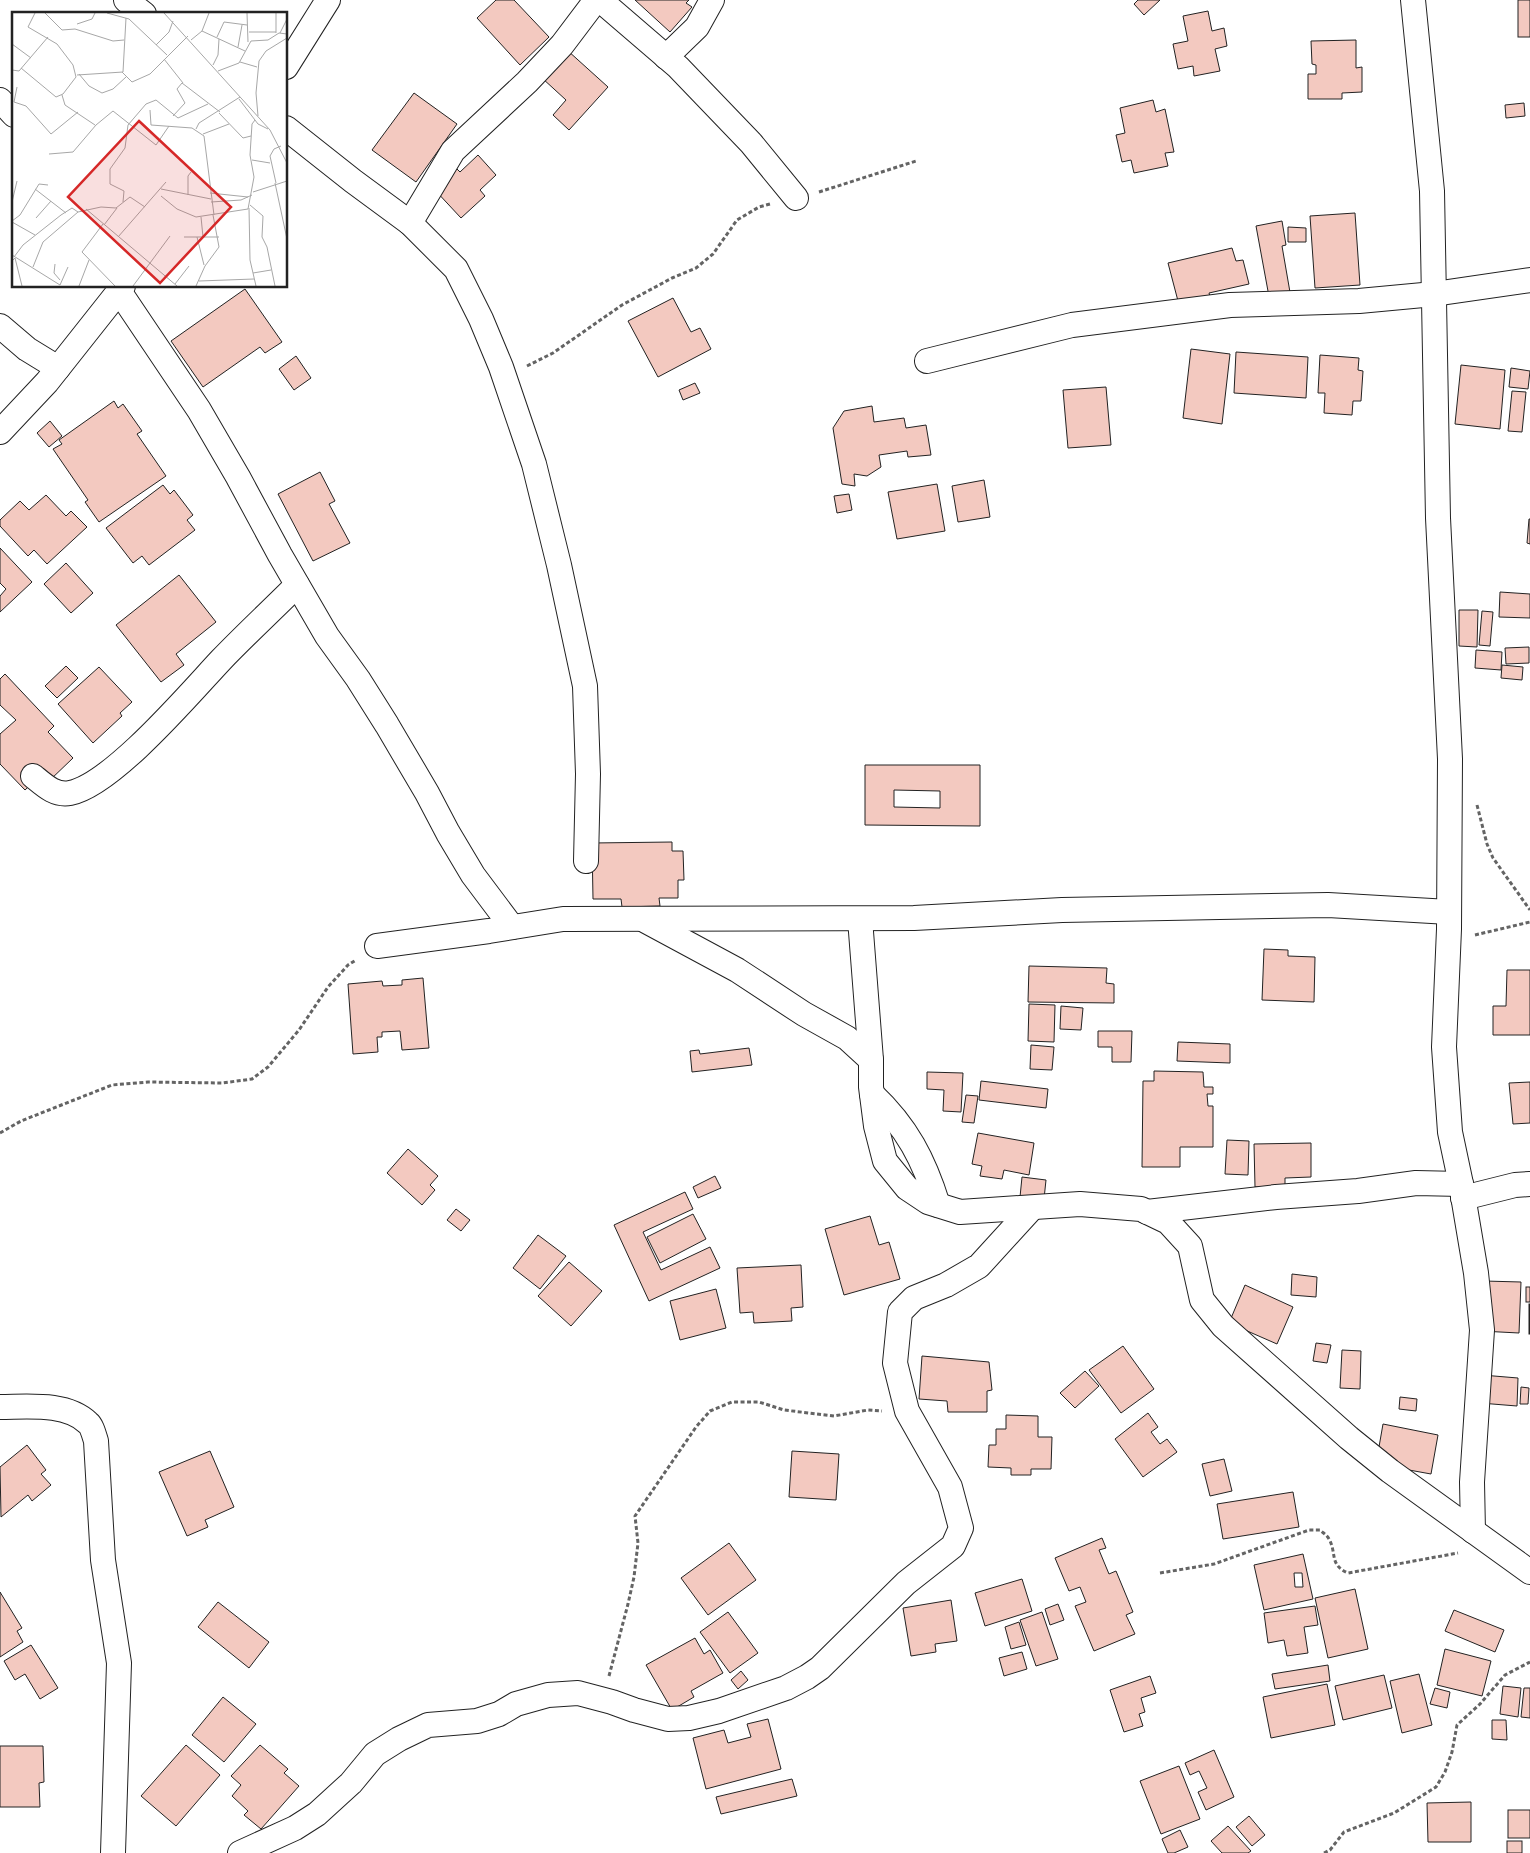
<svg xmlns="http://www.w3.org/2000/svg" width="1530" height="1853" font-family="'Space Grotesk',sans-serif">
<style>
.building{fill:#f3c9c0;stroke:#222;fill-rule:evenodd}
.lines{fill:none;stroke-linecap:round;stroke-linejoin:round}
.street-casing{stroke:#222;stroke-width:26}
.path{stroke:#646464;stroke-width:3;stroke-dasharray:4 2.5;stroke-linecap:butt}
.street{stroke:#fff;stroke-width:24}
.inset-road{fill:none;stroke:#a7a7a7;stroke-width:1}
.view{fill:#d62828;fill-opacity:0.15;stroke:#d62828;stroke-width:2.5}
.inset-edge{fill:none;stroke:#222;stroke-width:2.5}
</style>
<rect width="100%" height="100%" fill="#fff"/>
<g class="building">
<polygon points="496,0 514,0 549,37 520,65 477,18"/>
<polygon points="635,0 689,0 686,3 692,7 670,32"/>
<polygon points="1138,0 1160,0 1144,15 1134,4"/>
<rect x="1518" y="0" width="12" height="37"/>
<polygon points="1208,11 1212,31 1224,28 1227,46 1215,49 1220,71 1194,76 1193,66 1178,69 1173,44 1188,41 1183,16"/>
<polygon points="1356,40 1356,68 1362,67 1362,92 1342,93 1342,99 1308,99 1308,74 1316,74 1316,65 1312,64 1311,41"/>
<polygon points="567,50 608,87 569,130 553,115 566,100 542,78"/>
<polygon points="414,93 457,124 416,182 372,150"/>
<polygon points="1153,100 1156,112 1165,109 1174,152 1165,153 1168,166 1134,173 1131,160 1122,162 1116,135 1125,133 1120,108"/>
<polygon points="1524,103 1525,116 1506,118 1505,105"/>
<polygon points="478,155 496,175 480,190 485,196 461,218 434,189 457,169 460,172"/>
<polygon points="1355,213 1360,285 1315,288 1310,216"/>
<polygon points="1282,221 1286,245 1282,246 1291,298 1270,302 1256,226"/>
<polygon points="1288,227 1306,228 1306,242 1288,242"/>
<polygon points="1232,248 1236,261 1243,260 1249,284 1209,293 1213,307 1194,312 1191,298 1178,301 1168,263"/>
<polygon points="245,289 282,342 265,353 260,347 203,387 171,341"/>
<polygon points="673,298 691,332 700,328 711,349 658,377 628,321"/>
<polygon points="1191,349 1230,354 1222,424 1183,418"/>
<polygon points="1236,352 1308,357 1306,398 1234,393"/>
<polygon points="1320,355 1359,358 1358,370 1363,371 1361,401 1353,401 1352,415 1324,413 1325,393 1318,393"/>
<polygon points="296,356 311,378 294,390 279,369"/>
<polygon points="1461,365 1505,370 1500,429 1455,424"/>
<polygon points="1511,368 1530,371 1528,389 1509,387"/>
<polygon points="695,383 700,393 683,400 679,390"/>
<polygon points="1106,387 1111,445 1068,448 1063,390"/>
<polygon points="1512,391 1526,392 1522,432 1508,431"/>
<polygon points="114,401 118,408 123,404 142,431 137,434 166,476 99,522 85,502 88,500 53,449 62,444 59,440"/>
<polygon points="872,406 874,422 904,418 906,428 926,425 931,455 908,457 907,451 879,455 881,467 867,476 854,474 855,486 842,484 833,428 844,411"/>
<polygon points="50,421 62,436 49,447 37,433"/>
<polygon points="320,472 335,501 329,504 350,543 313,561 278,494"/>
<polygon points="984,480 990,517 958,522 952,486"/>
<polygon points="937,484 945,531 897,539 888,492"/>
<polygon points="163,485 170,494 174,490 193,515 187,520 195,530 149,565 142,556 133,563 106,528"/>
<polygon points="849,494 852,510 837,513 834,496"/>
<polygon points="46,495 66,516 71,511 87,527 47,564 34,550 28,556 0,526 0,520 20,501 29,510"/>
<polygon points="1529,519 1530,519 1530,544 1527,543"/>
<polygon points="0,548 32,582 0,612 0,596 6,589 0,583"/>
<polygon points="66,563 93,593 71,613 44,584"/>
<polygon points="179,575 216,622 176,654 184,665 161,682 116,625"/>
<polygon points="1500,592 1530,594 1530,618 1499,617"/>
<polygon points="1459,610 1478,610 1477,647 1459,646"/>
<polygon points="1482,611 1493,612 1490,646 1479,645"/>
<polygon points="1529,647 1529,663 1506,664 1505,648"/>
<polygon points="1476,650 1502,652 1501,670 1475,668"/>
<polygon points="1502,665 1523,667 1522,680 1501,678"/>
<polygon points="66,666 78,678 57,698 45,686"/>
<polygon points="99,667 132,702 120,713 122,716 93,743 58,704"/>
<polygon points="5,674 54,726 48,732 73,758 49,781 42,774 25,790 0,764 0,734 16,720 0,705 0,679"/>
<path d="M 865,765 L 980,765 L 980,826 L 865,825 ZM 894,790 L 940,791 L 940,808 L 894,807 Z"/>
<polygon points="672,842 672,851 683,851 684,880 678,880 678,898 659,898 660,906 622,907 621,899 593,899 592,843"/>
<polygon points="1264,949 1288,950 1288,956 1315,957 1314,1002 1262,1000"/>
<polygon points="1029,966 1107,968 1106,983 1114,984 1114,1003 1028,1002"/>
<polygon points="1507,970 1530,970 1530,1035 1493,1035 1493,1006 1506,1006"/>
<polygon points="423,978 429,1048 402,1050 400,1031 382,1032 382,1037 377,1037 378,1052 353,1054 348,984 382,981 383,986 402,985 402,980"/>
<polygon points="1029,1004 1055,1005 1054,1042 1028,1041"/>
<polygon points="1061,1006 1083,1008 1081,1030 1060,1029"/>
<polygon points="1098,1031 1132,1031 1131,1062 1112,1062 1112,1047 1098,1047"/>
<polygon points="1178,1042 1230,1044 1230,1063 1177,1061"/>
<polygon points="1031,1045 1054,1047 1052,1070 1030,1069"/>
<polygon points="749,1048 752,1065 692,1072 690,1051 699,1050 700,1054"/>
<polygon points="1154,1071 1203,1072 1204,1087 1213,1087 1213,1094 1207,1094 1208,1106 1213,1106 1213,1147 1180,1147 1180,1167 1142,1167 1143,1081 1154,1081"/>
<polygon points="927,1072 963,1073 961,1112 943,1111 944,1090 927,1089"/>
<polygon points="981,1081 1048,1089 1046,1108 979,1100"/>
<polygon points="1530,1082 1530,1123 1513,1124 1509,1083"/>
<polygon points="966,1095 978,1096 974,1123 962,1122"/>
<polygon points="978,1133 1034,1143 1029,1175 1004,1170 1002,1179 980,1176 982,1166 972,1164"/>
<polygon points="1227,1140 1249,1141 1248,1175 1225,1174"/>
<polygon points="1311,1143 1311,1177 1285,1178 1285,1187 1255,1187 1254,1144"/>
<polygon points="408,1149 438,1176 430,1185 435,1190 422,1205 387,1173"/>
<polygon points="715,1176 721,1188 698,1198 693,1187"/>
<polygon points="1022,1177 1046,1180 1044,1199 1020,1197"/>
<polygon points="685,1192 693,1209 643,1232 661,1270 710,1247 720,1268 649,1301 614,1225"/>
<polygon points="456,1209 470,1220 461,1231 447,1220"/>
<polygon points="693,1214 706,1239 660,1263 647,1237"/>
<polygon points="870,1216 879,1245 889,1242 900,1279 844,1295 825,1229"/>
<polygon points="538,1235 566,1256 540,1289 513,1268"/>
<polygon points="569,1262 602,1291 571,1326 538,1296"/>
<polygon points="801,1265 803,1307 791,1308 792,1321 754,1323 753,1312 740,1313 737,1268"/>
<polygon points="1292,1274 1317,1277 1316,1297 1291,1295"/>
<polygon points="1484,1281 1521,1282 1519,1333 1481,1331"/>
<polygon points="1245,1285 1293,1307 1277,1344 1229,1323"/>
<rect x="1526" y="1287" width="4" height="15"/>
<polygon points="716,1289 726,1328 680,1340 670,1301"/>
<rect x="1529" y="1304" width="1" height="30"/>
<polygon points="1316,1343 1331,1345 1327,1363 1313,1361"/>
<polygon points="1123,1346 1154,1389 1121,1413 1089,1370"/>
<polygon points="1342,1350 1361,1351 1360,1389 1340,1388"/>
<polygon points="922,1356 989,1362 992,1390 987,1391 987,1412 948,1412 947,1401 919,1399"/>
<polygon points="1085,1371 1099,1386 1075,1408 1060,1393"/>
<polygon points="1482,1375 1518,1378 1517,1406 1480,1403"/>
<polygon points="1521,1387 1529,1388 1528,1404 1520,1404"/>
<polygon points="1400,1397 1417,1399 1416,1411 1399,1409"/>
<polygon points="1148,1413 1158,1427 1151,1432 1160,1444 1167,1439 1177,1452 1143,1477 1115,1439"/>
<polygon points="1006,1415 1038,1416 1038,1437 1052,1437 1051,1469 1031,1469 1031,1475 1011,1475 1011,1468 988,1467 989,1445 996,1445 996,1429 1006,1429"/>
<polygon points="1383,1424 1438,1435 1431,1474 1376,1464"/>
<polygon points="27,1445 46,1470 41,1474 51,1485 32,1501 28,1495 1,1517 0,1467"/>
<polygon points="210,1451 234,1507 205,1520 208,1527 187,1536 159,1472"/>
<polygon points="792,1451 839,1454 836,1500 789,1497"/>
<polygon points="1224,1459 1232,1491 1210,1496 1202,1464"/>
<polygon points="1293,1492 1299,1527 1223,1539 1217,1504"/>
<polygon points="1102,1538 1106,1548 1099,1550 1109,1574 1116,1571 1133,1612 1126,1615 1135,1634 1094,1651 1075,1606 1086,1602 1080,1587 1069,1591 1055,1558"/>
<polygon points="729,1543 756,1580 708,1615 681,1578"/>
<path d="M 1303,1554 L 1313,1599 L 1264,1610 L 1254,1565 ZM 1294,1573 L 1302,1573 L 1303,1587 L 1295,1587 Z"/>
<polygon points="1022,1579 1032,1611 985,1626 975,1593"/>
<polygon points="1355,1589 1368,1649 1328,1658 1315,1598"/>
<polygon points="0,1592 22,1628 17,1631 23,1642 0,1657"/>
<polygon points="951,1600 957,1641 935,1644 936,1652 911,1656 903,1608"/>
<polygon points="218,1602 269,1642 249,1668 198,1627"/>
<polygon points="1058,1604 1064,1620 1050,1625 1045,1609"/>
<polygon points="1315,1606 1318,1625 1304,1627 1308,1653 1287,1656 1284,1640 1268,1643 1264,1613"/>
<polygon points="1454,1610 1504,1630 1495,1652 1445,1631"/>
<polygon points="728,1612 758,1653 730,1673 700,1632"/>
<polygon points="1042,1612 1058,1659 1036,1666 1020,1620"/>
<polygon points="1019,1622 1026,1645 1011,1649 1005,1627"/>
<polygon points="695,1638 704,1654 710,1650 723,1673 691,1691 694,1697 672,1710 646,1665"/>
<polygon points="31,1645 58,1688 40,1699 25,1674 15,1680 4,1661"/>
<polygon points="1445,1649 1491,1661 1482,1696 1437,1685"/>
<polygon points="1022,1652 1027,1669 1004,1676 999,1658"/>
<polygon points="1328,1665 1330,1681 1275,1689 1272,1674"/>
<polygon points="741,1671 748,1680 738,1689 731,1680"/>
<polygon points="1419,1674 1432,1725 1402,1733 1390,1681"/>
<polygon points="1384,1675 1392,1708 1343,1720 1335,1686"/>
<polygon points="1150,1676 1156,1693 1141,1698 1145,1712 1139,1714 1143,1726 1124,1732 1110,1690"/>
<polygon points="1327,1684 1335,1725 1271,1738 1263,1697"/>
<polygon points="1503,1686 1521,1688 1518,1717 1500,1714"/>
<polygon points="1435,1688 1450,1692 1447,1708 1430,1704"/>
<polygon points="1524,1688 1530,1688 1530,1718 1521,1717"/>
<polygon points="223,1697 256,1724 224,1762 192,1735"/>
<polygon points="768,1719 781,1769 706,1789 693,1738 724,1730 728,1743 751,1737 747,1724"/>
<polygon points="1492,1720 1506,1720 1507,1740 1492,1739"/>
<polygon points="186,1745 220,1775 176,1826 141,1796"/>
<polygon points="260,1745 288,1769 284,1773 299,1786 261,1829 244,1815 248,1811 232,1796 241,1785 231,1776"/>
<polygon points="0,1746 43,1746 44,1782 39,1783 40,1807 0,1807"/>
<polygon points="1214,1750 1234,1797 1206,1810 1198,1792 1207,1788 1199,1771 1190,1775 1185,1763"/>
<polygon points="1179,1766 1200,1819 1161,1834 1140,1781"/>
<polygon points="792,1779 797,1796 721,1814 716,1797"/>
<polygon points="1471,1802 1471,1842 1428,1842 1427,1803"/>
<rect x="1508" y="1810" width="22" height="28"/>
<polygon points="1249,1816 1265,1835 1252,1846 1236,1827"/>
<polygon points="1228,1826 1251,1851 1248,1853 1222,1853 1211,1841"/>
<polygon points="1180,1830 1188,1847 1174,1853 1168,1853 1162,1839"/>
<rect x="1507" y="1841" width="15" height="12"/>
</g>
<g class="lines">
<defs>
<g id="street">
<polyline points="126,0 144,14"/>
<polyline points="600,0 678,67 751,143 796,198"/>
<polyline points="1413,0 1432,191 1438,518 1450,759 1449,929 1444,1047 1450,1132 1461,1184 1476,1273 1482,1330 1472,1482 1473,1531"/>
<polyline points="666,57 697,27 712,0"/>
<polyline points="286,67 328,0"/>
<polyline points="0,100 14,115"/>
<polyline points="286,128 353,181 410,223 456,269 481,319 501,367 534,464 559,565 585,686 588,774 586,861"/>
<polyline points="410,223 453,151 527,82 562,45 596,0"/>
<polyline points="119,291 199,410 238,477 280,555 327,636 358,679 387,725 427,793 448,833 473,875 512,927"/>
<polyline points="0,326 27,349 58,368"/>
<polyline points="927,361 1072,325 1230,305 1359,301 1434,294 1530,280"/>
<polyline points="0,432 47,382 123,286"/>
<path d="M 33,776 C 44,785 55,796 70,793 C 112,785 190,693 221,660 C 246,634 272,610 297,585"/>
<polyline points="860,919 871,1060 871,1087 876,1126 885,1161 907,1188 928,1202 960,1212 1080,1204 1141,1209 1168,1222 1190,1246 1202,1300 1223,1326 1349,1438 1390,1471 1530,1572"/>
<polyline points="646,921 737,970 804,1014 847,1038 871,1060"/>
<polyline points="377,946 489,931 563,919 914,918 1062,910 1328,905 1449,912"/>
<path d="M 872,1094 C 907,1127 924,1160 938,1205"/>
<polyline points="1463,1198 1515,1185 1530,1184"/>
<polyline points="1147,1212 1276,1197 1358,1191 1416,1183 1461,1184"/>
<path d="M 0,1407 C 27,1407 66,1402 88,1423 C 92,1426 94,1435 96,1441 L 103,1560 L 119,1663 L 113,1853"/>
<polyline points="240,1853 295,1828 317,1814 351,1783 375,1754 399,1739 428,1725 477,1721 499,1714 516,1704 548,1695 578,1693 612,1702 634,1710 668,1719 689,1718 719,1711 786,1688 807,1677 820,1668 906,1583 953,1546 961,1528 950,1487 907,1411 895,1363 900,1312 914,1298 946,1285 979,1266 1032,1208"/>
</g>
</defs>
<use href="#street" class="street-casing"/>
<g class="path">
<polyline points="819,192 916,161"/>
<polyline points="527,366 553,353 622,305 672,278 696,268 713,254 737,220 759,207 770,204"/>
<polyline points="1477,805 1487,844 1493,858 1530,910"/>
<polyline points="1475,935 1530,922"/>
<polyline points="0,1133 21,1121 112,1085 148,1082 222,1083 252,1079 268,1067 299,1030 328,987 348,965 356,960"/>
<path d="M 1160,1573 L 1214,1564 L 1309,1530 L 1320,1530 C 1323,1533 1327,1535 1329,1539 C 1337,1553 1329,1565 1348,1573 L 1458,1553"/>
<polyline points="609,1676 628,1604 634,1577 638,1543 635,1516 696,1427 710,1411 732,1402 759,1402 784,1410 834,1416 868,1410 882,1411"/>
<polyline points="1324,1853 1330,1850 1344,1832 1394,1813 1436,1787 1445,1772 1452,1752 1457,1725 1480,1704 1505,1675 1530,1662"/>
</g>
<use href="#street" class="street"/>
</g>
<g transform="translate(12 12)">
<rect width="275" height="275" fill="#fff"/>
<path class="inset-road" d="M 33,1 L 50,18 L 63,17 L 101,29 L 112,28M 95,1 L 117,7 L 155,43M 152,1 L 258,118 L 275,151M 235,1 L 236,30M 65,12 L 80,7 L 83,1M 190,19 L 233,39M 237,20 L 264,20M 264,21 L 264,1M 268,21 L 275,7M 205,25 L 212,10 L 235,13M 179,28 L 190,19 L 197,1M 0,32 L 19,46M 144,33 L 157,20 L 161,9M 226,35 L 230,13M 152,47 L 171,71M 228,50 L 245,55M 201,53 L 206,43 L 207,27M 9,56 L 44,85 L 51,82 L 64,65 L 61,53 L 45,32 L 16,15 L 23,1M 0,58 L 7,59 L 36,25M 206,59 L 227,51 L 239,29 L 256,28 L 267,21 L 275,22M 110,60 L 120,70 L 138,62 L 176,24M 67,62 L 77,74 L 90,81 L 101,77 L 114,65M 65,63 L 111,60 L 114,6M 5,75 L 2,90 L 14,94 L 39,122 L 66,100M 50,83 L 53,93 L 83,113M 227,87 L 246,112 L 256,117M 138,98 L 139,113 L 180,116 L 192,124 L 202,203M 207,101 L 231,126 L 239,124M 161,104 L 173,91 L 165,77 L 170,71 L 208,100M 246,104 L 244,81 L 247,49 L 254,39 L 275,26M 184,117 L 187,111 L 228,85M 191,122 L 217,112M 37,142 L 61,140 L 84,113 L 101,99 L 144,133 L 157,114M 240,148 L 258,151M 263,171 L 275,227M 264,171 L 258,144 L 262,137 L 269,134M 23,177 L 54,201M 149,177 L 199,187M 241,180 L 275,169M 198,181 L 236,185M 176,183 L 176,164 L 179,160M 149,184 L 165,197 L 184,205 L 236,197 L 242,165 L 238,143 L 240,112 L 243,108M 0,190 L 5,169M 111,190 L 112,179 L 98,172 L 98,157 L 113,136 L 116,113 L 134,92 L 144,88 L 166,106 L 196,92M 199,190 L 229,188 L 240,183M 238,193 L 251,204 L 250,225 L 255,235 L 263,274M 237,196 L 238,248 L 244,274M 74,197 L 165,274M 189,205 L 191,225M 24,206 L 39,189M 0,209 L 8,203 L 27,172 L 36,173M 0,210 L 23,223M 91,212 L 70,240 L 103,274M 92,213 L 105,196M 106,225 L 154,170M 172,225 L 207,225M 185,225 L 192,253M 0,243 L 48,273M 2,245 L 11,233 L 49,203 L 60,196 L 66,200M 0,249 L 3,246 L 10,274M 43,252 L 42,261 L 48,268M 21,255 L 31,230 L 66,200 L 89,195 L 104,196 L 118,185 L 133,195M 241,261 L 259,258M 187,269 L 242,267M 163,272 L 177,254M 48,273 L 56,255M 67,274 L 77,248M 121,274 L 158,224M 184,274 L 193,254 L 207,235 L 201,203"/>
<path class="view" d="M 127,109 L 219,195 L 148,271 L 56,185 Z"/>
<rect width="275" height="275" class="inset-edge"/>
</g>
</svg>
